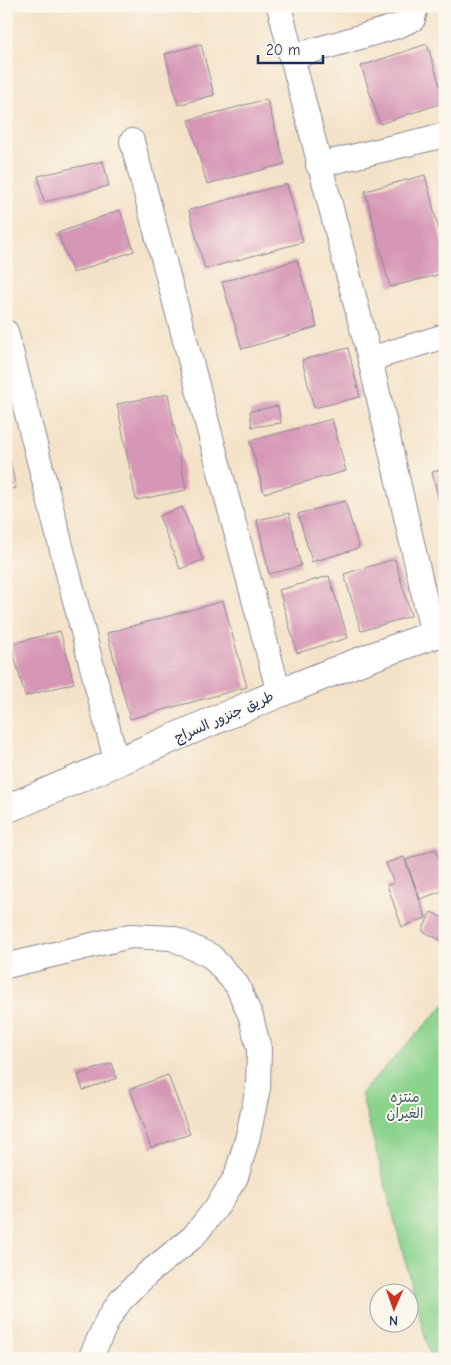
<svg xmlns="http://www.w3.org/2000/svg" width="451" height="1365" font-family="'Comic Neue','Playpen Sans Arabic',sans-serif">
<style>
.green{fill:#8bd38d;stroke:#538176}
.building{fill:#d696b5}
.lines{fill:none;stroke-linecap:round;stroke-linejoin:round}
.minor-casing{stroke:#888893;stroke-width:26}
.tertiary-casing{stroke:#888893;stroke-width:30}
.minor{stroke:#fff;stroke-width:24}
.tertiary{stroke:#fff;stroke-width:28}
.labels{text-anchor:middle;dominant-baseline:central;stroke-width:4;stroke-linejoin:round;paint-order:stroke}
.street-label{font-size:14px;fill:#1b2f5e;stroke:#fbf7ec}
.park-label{font-size:14px;fill:#37586a;stroke:#fbf7ec}
</style>
<rect width="100%" height="100%" fill="#fbf7ec"/>
<filter id="ink" filterUnits="userSpaceOnUse"><feTurbulence type="fractalNoise" baseFrequency=".02" numOctaves="2"/><feDisplacementMap in="SourceGraphic" scale="10" xChannelSelector="R" yChannelSelector="G"/><feConvolveMatrix kernelMatrix="1 2 1 2 8 2 1 2 1" color-interpolation-filters="sRGB"/></filter>
<filter id="wash" filterUnits="userSpaceOnUse"><feTurbulence type="fractalNoise" baseFrequency=".0096" numOctaves="4" result="noise"/><feDisplacementMap in="SourceGraphic" scale="20" xChannelSelector="R" yChannelSelector="G"/><feGaussianBlur stdDeviation="1.12" result="paint"/><feColorMatrix in="noise" values="0 0 0 0 0 0 0 0 0 0 0 0 0 0 0 0 0 1.4 0 .05"/><feComposite in="paint" operator="in"/></filter>
<g filter="url(#wash)">
<rect width="100%" height="100%" fill="#f4e2c8"/>
<polygon class="green" points="445,1004 445,1359 431,1359 361,1093"/>
<g id="blocks">
<g class="building">
<polygon points="201,44 214,95 178,105 165,54"/>
<polygon points="427,44 445,102 380,124 361,66"/>
<polygon points="267,99 285,164 207,184 189,120"/>
<polygon points="103,161 109,186 44,202 38,176"/>
<polygon points="425,175 445,254 445,273 390,287 365,191"/>
<polygon points="287,184 303,242 205,269 189,210"/>
<polygon points="120,210 134,251 73,273 58,233"/>
<polygon points="297,260 317,327 242,349 222,282"/>
<polygon points="348,348 360,397 314,408 302,360"/>
<polygon points="168,394 186,490 136,500 117,404"/>
<polygon points="278,406 281,423 252,427 250,411"/>
<polygon points="332,419 346,471 264,493 250,441"/>
<polygon points="6,440 16,488 6,490"/>
<polygon points="445,469 445,521 444,521 432,472"/>
<polygon points="345,501 359,548 312,562 298,514"/>
<polygon points="182,507 203,560 180,569 159,516"/>
<polygon points="289,513 301,566 269,574 257,520"/>
<polygon points="395,559 411,616 361,631 344,574"/>
<polygon points="329,576 348,638 297,653 279,590"/>
<polygon points="223,601 247,687 130,719 107,633"/>
<polygon points="60,631 74,683 25,696 11,644"/>
<polygon points="436,849 442,867 445,866 445,890 420,899 406,860"/>
<polygon points="404,857 426,918 402,927 387,885 394,883 386,863"/>
<polygon points="431,912 445,919 445,942 422,931"/>
<polygon points="112,1063 117,1078 83,1090 78,1075"/>
<polygon points="168,1075 190,1134 151,1148 130,1089"/>
</g>
</g>
</g>
<g filter="url(#ink)">
<use href="#blocks" fill-opacity="0" stroke="#888893" stroke-width="1"/>
<g class="lines">
<defs>
<g id="minor">
<polyline points="279,6 370,359 433,635"/>
<polyline points="291,57 398,26 413,19 416,6"/>
<polyline points="132,141 279,693"/>
<polyline points="318,165 445,135"/>
<polyline points="6,332 117,764"/>
<polyline points="370,359 445,336"/>
<polyline points="6,966 130,936 172,938 211,956 237,985 251,1017 259,1049 258,1088 248,1136 236,1177 216,1208 193,1237 148,1273 121,1300 108,1319 90,1359"/>
</g>
<path id="tertiary" d="M 6,809 C 152,749 295,681 445,631"/>
</defs>
<use href="#minor" class="minor-casing"/>
<use href="#tertiary" class="tertiary-casing"/>
<use href="#minor" class="minor"/>
<use href="#tertiary" class="tertiary"/>
</g>
</g>
<g class="labels">
<g class="street-label">
<text transform="translate(224 717) rotate(-24)">طريق جنزور السراج</text>
</g>
<g class="park-label">
<text x="405" y="1097">منتزه<tspan x="405" dy="16">الغيران</tspan></text>
</g>
</g>
<rect width="451" height="1365" fill="none" stroke="#fbf7ec" stroke-width="25"/>
<g transform="translate(394 1308) rotate(182)"><circle r="24" fill="#fbf7ec" stroke="#a1a7b3"/>
<path d="M0-4L9 19L0 12L-9 19Z" fill="#c8321e"/>
<text y="-8" font-size="14" font-weight="bold" text-anchor="middle" fill="#1b2f5e">N</text>
</g>
<path d="M258 55v8h65v-8" fill="none" stroke="#1b2f5e" stroke-width="2.5"/>
<text x="266" y="55" font-size="15" fill="#1b2f5e" stroke="#fbf7ec" stroke-width="4" paint-order="stroke">20 m</text>
</svg>
